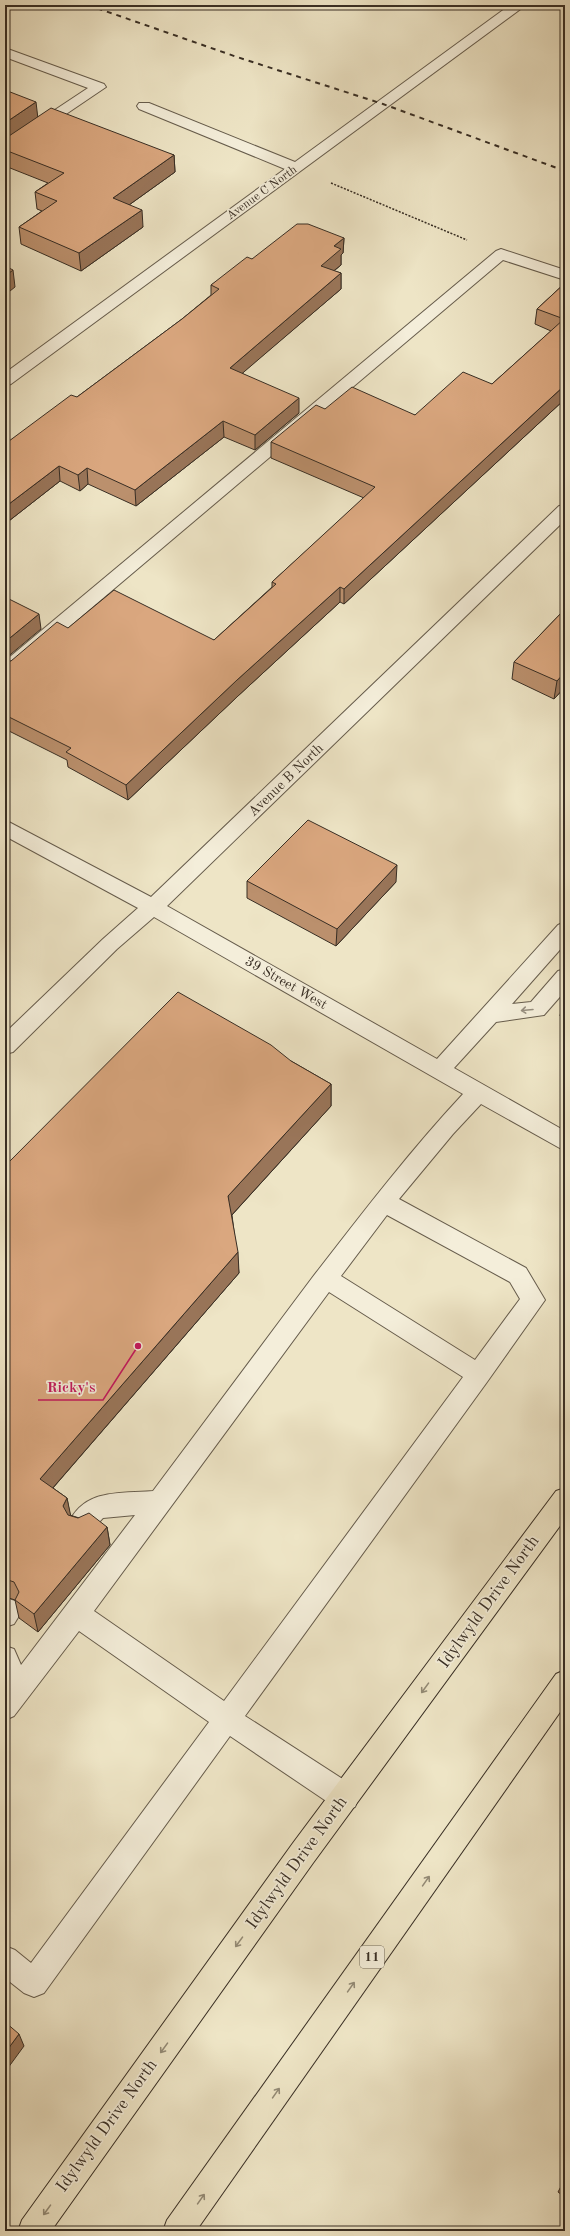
<svg xmlns="http://www.w3.org/2000/svg" width="570" height="2236" font-family="'Old Standard TT',serif">
<style>
.lines{fill:none;stroke-linecap:round;stroke-linejoin:round}
.minor-casing{stroke:#665c4c;stroke-width:2}
.major-casing{stroke:#382e24;stroke-width:2}
.path{stroke:#382e24;stroke-width:1.5;stroke-dasharray:2 1.5;stroke-linecap:butt}
.minor{fill:#f4eeda;fill-rule:evenodd}
.major{fill:#eee5c6;fill-rule:evenodd}
.rail{stroke:#382e24;stroke-width:2;stroke-dasharray:5 5;stroke-linecap:butt}
.wall{fill:#bb906d;stroke:#382e24}
.shaded-wall{fill:#997559;stroke:#382e24}
.building{fill:#daa77f;stroke:#382e24}
.oneway{stroke:#968e7f}
.oneway2{stroke:#938a75}
.labels{text-anchor:middle;dominant-baseline:central;stroke-width:3.5;stroke-linejoin:round;paint-order:stroke}
.far-street-label{font-size:12px;fill:#382e24;stroke:#f4eeda}
.shield{fill:#f4eeda;stroke:#70685b;stroke-width:1}
.shield-label{font-size:13px;font-weight:bold;fill:#382e24}
.street-label{font-size:14px;fill:#382e24;stroke:#f4eeda}
.near-street-label{font-size:17px;fill:#382e24;stroke:#f4eeda}
.leader{fill:none;stroke:#c2185b;stroke-width:1.5}
.callout-dot{fill:#c2185b;stroke:#f4eeda;stroke-width:1.5}
.callout-label{font-size:15px;text-anchor:middle;font-weight:bold;fill:#c2185b;stroke:#f4eeda;stroke-width:3.5;stroke-linejoin:round;paint-order:stroke}
</style>
<rect width="100%" height="100%" fill="#eee5c6"/>
<filter id="stains"><feTurbulence type="fractalNoise" baseFrequency=".005" numOctaves="4"/><feColorMatrix values="0 0 0 0 .2 0 0 0 0 .09 0 0 0 0 .02 0 0 0 .5 -.17"/></filter>
<radialGradient id="worn" r=".72"><stop offset=".6" stop-color="#630" stop-opacity="0"/><stop offset="1" stop-color="#630" stop-opacity=".3"/></radialGradient>
<g class="lines">
<defs>
<g id="minor">
<polygon points="510,5 526,5 11,384 5,386 5,373 285,169 139,109 137,106 139,103 149,103 295,162"/>
<polygon points="5,48 104,84 106,87 10,152 5,153 5,143 88,88 5,57"/>
<polygon points="501,249 565,270 565,280 503,260 12,675 5,677 5,661 496,251"/>
<path d="M 565,505 L 565,520 L 167,906 L 437,1059 L 558,925 L 565,922 L 565,944 L 512,1004 L 531,1002 L 558,971 L 565,969 L 565,991 L 544,1015 L 496,1022 L 454,1068 L 565,1131 L 565,1151 L 481,1104 L 453,1134 L 399,1199 L 526,1268 L 545,1300 L 487,1382 L 245,1716 L 355,1787 L 359,1797 L 355,1807 L 345,1810 L 335,1807 L 230,1736 L 44,1993 L 34,1997 L 24,1993 L 5,1978 L 5,1946 L 15,1950 L 31,1963 L 209,1722 L 79,1631 L 14,1716 L 5,1720 L 5,1646 L 14,1649 L 21,1665 L 135,1515 L 103,1518 L 90,1532 L 81,1535 L 72,1532 L 68,1524 C 85,1488 119,1494 153,1491 C 206,1420 259,1349 312,1278 C 360,1216 409,1152 463,1094 L 154,917 L 117,949 L 13,1052 L 5,1054 L 5,1033 L 103,939 L 138,908 L 5,836 L 5,820 L 151,897 L 559,506 ZM 387,1215 L 510,1282 L 520,1299 L 475,1360 L 341,1276 ZM 329,1292 L 463,1377 L 224,1701 L 94,1611 Z"/>
<polygon points="9,1599 18,1602 22,1611 14,1624 5,1627 5,1600"/>
</g>
<g id="major">
<polygon points="565,1488 565,1519 313,1863 51,2231 18,2231 22,2220 293,1843 556,1491"/>
<polygon points="565,1670 565,1705 196,2231 163,2231 167,2220 556,1674"/>
</g>
</defs>
<use href="#minor" class="minor-casing"/>
<use href="#major" class="major-casing"/>
<polyline class="path" points="331,183 467,240"/>
<use href="#minor" class="minor"/>
<use href="#major" class="major"/>
<polyline class="rail" points="88,5 237,57 383,104 565,171"/>
</g>
<g class="wall">
<polygon points="5,90 38,117 174,155 175,172 129,205 143,227 81,271 21,244 19,227 42,211 37,209 35,192 48,183 5,166"/>
<polygon points="344,238 343,253 341,255 341,265 334,271 341,273 341,289 242,373 299,413 255,450 224,437 136,506 88,484 80,491 60,481 5,524 5,444 77,397 182,319 211,295 211,285 252,259"/>
<polygon points="565,283 565,399 344,604 340,602 238,696 128,800 68,767 67,760 5,729 5,662 11,661 68,628 214,640 272,587 272,582 364,498 271,458 271,442 325,409 415,415 492,384 551,331 535,324 537,309"/>
<polygon points="565,609 565,687 554,699 512,679 514,662"/>
<polygon points="247,881 396,882 336,946 247,898"/>
<polygon points="565,994 565,1018 560,1016 564,995"/>
<polygon points="291,1061 331,1084 331,1106 232,1215 239,1273 53,1488 67,1498 70,1515 107,1527 110,1545 38,1632 19,1618 15,1600 9,1598 5,1598 5,1166"/>
<polygon points="565,2179 565,2197 558,2192"/>
</g>
<g class="shaded-wall">
<polygon points="36,102 38,119 5,141 5,123"/>
<polygon points="174,155 175,172 115,215 113,198"/>
<polygon points="142,210 143,227 81,271 79,253"/>
<polygon points="344,238 343,253 341,255 341,265 321,281 321,266 334,246"/>
<polygon points="13,270 15,287 5,295 5,276"/>
<polygon points="341,273 341,289 231,383 230,368"/>
<polygon points="565,385 565,399 344,604 344,589"/>
<polygon points="299,398 299,413 255,450 255,435"/>
<polygon points="223,421 224,437 136,506 135,490"/>
<polygon points="59,466 60,481 5,524 5,507"/>
<polygon points="87,468 88,484 80,491 78,475"/>
<polygon points="340,587 340,602 238,696 128,800 126,785 237,680"/>
<polygon points="39,614 41,629 5,659 5,642"/>
<polygon points="565,672 565,687 554,699 557,681"/>
<polygon points="397,865 396,882 336,946 337,929"/>
<polygon points="331,1084 331,1106 229,1218 228,1196"/>
<polygon points="238,1252 239,1273 44,1498 40,1479"/>
<polygon points="67,1498 71,1517 67,1525 63,1506"/>
<polygon points="107,1527 110,1545 38,1632 34,1614"/>
<polygon points="5,1579 9,1598 5,1598"/>
<polygon points="19,2034 24,2046 5,2072 5,2053"/>
</g>
<g class="building">
<polygon points="5,90 36,102 5,123"/>
<polygon points="51,108 174,155 113,198 142,210 79,253 19,227 57,201 35,192 64,173 5,150 5,136 9,136"/>
<polygon points="297,224 308,224 344,238 334,246 341,249 321,266 341,273 230,368 299,398 255,435 223,421 135,490 87,468 78,475 59,466 5,507 5,444 71,395 77,397 182,319 219,289 211,285 247,257 252,259"/>
<polygon points="5,266 13,270 5,276"/>
<polygon points="565,283 565,385 344,589 340,587 237,680 126,785 66,752 71,748 5,715 5,662 11,661 57,622 68,628 114,590 214,640 276,584 272,582 375,487 271,442 316,405 325,409 352,387 415,415 463,372 492,384 564,319 537,309"/>
<polygon points="5,597 39,614 5,642"/>
<polygon points="565,609 565,672 557,681 514,662"/>
<polygon points="308,820 397,865 337,929 247,881"/>
<polygon points="178,992 271,1045 291,1061 331,1084 228,1196 238,1252 40,1479 67,1498 63,1506 68,1515 78,1518 89,1513 107,1527 34,1614 15,1600 19,1592 14,1582 5,1579 5,1166"/>
<polygon points="5,2022 19,2034 5,2053"/>
<polygon points="565,2179 565,2187 562,2184"/>
</g>
<defs><path id="oneway-shaft" d="M-6 0H5M1.5-3L5.5 0L1.5 3" fill="none" stroke-width="1.6" stroke-linecap="round" stroke-linejoin="round"/></defs>
<use class="oneway" href="#oneway-shaft" transform="translate(527 1010) rotate(175)"/>
<g class="oneway2">
<use href="#oneway-shaft" transform="translate(425 1688) rotate(126)"/>
<use href="#oneway-shaft" transform="translate(426 1881) rotate(-55)"/>
<use href="#oneway-shaft" transform="translate(239 1942) rotate(126)"/>
<use href="#oneway-shaft" transform="translate(351 1987) rotate(-55)"/>
<use href="#oneway-shaft" transform="translate(164 2048) rotate(126)"/>
<use href="#oneway-shaft" transform="translate(276 2093) rotate(-55)"/>
<use href="#oneway-shaft" transform="translate(201 2199) rotate(-55)"/>
<use href="#oneway-shaft" transform="translate(47 2210) rotate(126)"/>
</g>
<g class="labels">
<g class="far-street-label">
<text transform="translate(262 193) rotate(-36)">Avenue C North</text>
</g>
<rect class="shield" x="360" y="1946" width="24" height="22" rx="3"/>
<g class="shield-label">
<text x="372" y="1957">11</text>
</g>
<g class="street-label">
<text transform="translate(286 780) rotate(-44)">Avenue B North</text>
<text transform="translate(286 983) rotate(30)">39 Street West</text>
</g>
<g class="near-street-label">
<text transform="translate(489 1602) rotate(-54)">Idylwyld Drive North</text>
<text transform="translate(297 1863) rotate(-54)">Idylwyld Drive North</text>
<text transform="translate(107 2126) rotate(-54)">Idylwyld Drive North</text>
</g>
</g>
<path class="leader" d="M138 1346L103 1400H38"/>
<circle class="callout-dot" cx="138" cy="1346" r="4"/>
<g class="callout-label">
<text x="71" y="1392">Ricky's</text>
</g>
<rect width="570" height="2236" fill="none" stroke="#eee5c6" stroke-width="20"/>
<rect x="6" y="6" width="558" height="2224" fill="none" stroke="#382e24" stroke-width="2"/>
<rect x="10" y="10" width="550" height="2216" fill="none" stroke="#382e24"/>
<rect width="100%" height="100%" filter="url(#stains)"/>
<rect width="100%" height="100%" fill="url(#worn)"/>
</svg>
